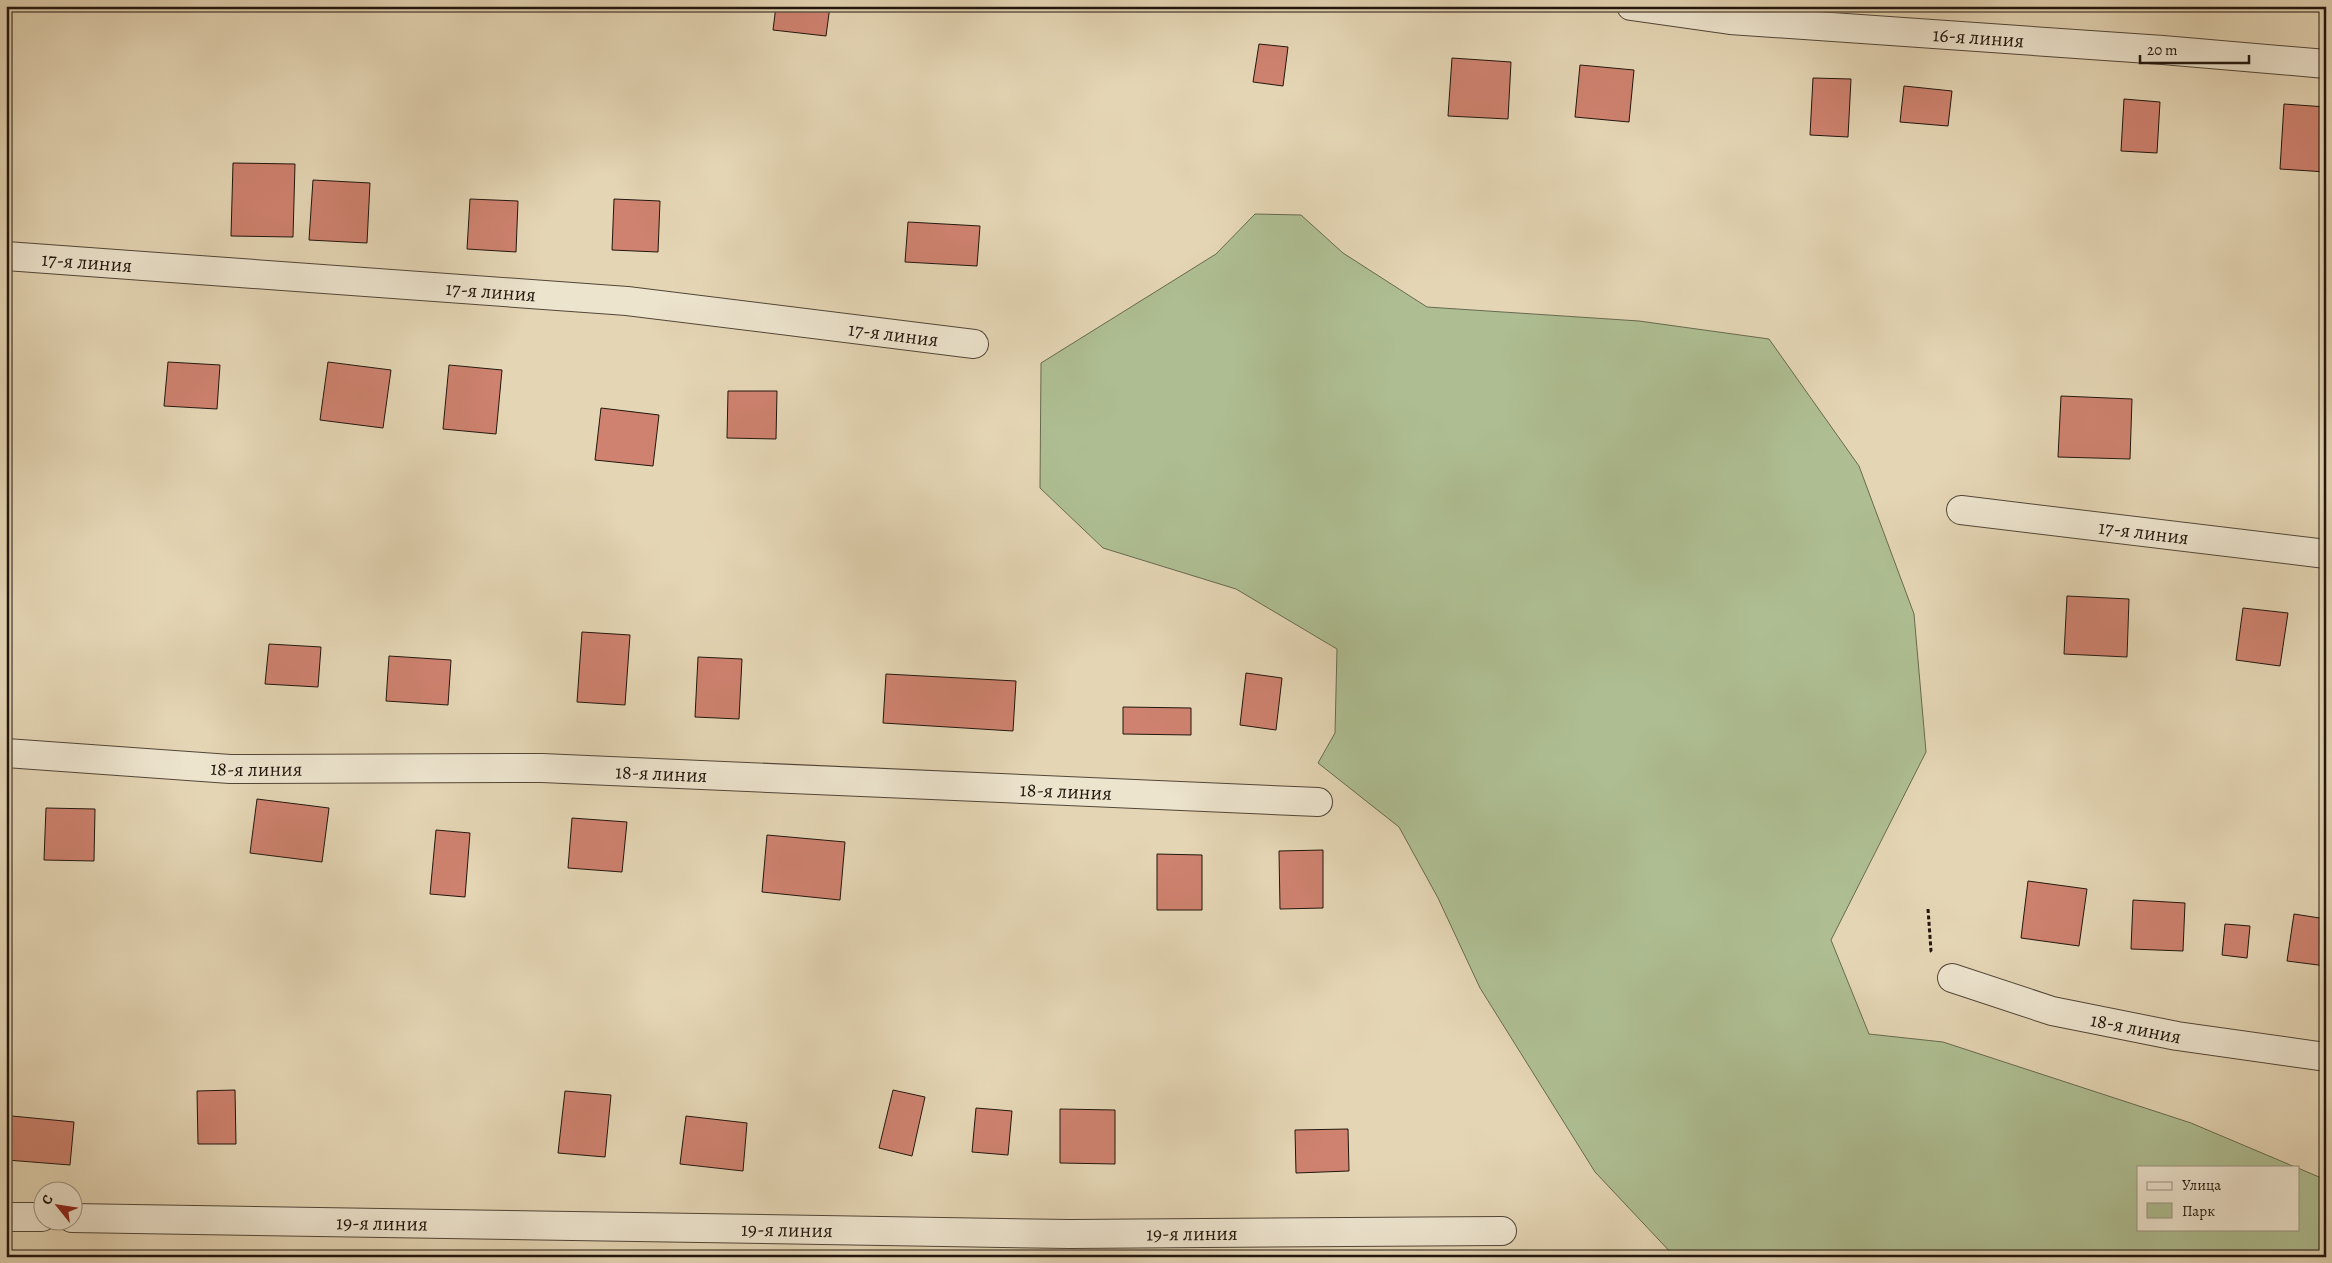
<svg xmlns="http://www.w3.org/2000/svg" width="2332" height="1263" font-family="Alegreya,serif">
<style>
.green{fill:#aebe92;stroke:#686a50}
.building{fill:#ce826f;stroke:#22160d}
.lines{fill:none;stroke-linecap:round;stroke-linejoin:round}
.minor-casing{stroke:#524637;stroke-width:30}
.path{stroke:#22160d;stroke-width:3;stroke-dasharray:4 2.5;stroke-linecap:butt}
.minor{stroke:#ede4ce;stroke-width:28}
.labels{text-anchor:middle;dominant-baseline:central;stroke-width:5;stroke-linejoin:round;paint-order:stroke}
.street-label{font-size:20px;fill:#22160d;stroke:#ede4ce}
</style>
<rect width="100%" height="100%" fill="#e4d5b4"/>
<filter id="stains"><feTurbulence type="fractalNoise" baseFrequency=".004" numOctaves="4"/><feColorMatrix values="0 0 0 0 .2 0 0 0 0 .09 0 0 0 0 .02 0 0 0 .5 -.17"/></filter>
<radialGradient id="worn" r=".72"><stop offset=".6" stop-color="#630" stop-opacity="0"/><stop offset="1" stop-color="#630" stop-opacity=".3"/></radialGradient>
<polygon class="green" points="1255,214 1301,215 1343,253 1427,307 1639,321 1769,339 1859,466 1914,614 1926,752 1831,940 1869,1034 1943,1042 2191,1123 2295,1167 2138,1167 2138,1229 2298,1229 2298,1168 2326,1180 2326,1257 1675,1257 1595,1172 1480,988 1438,898 1399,827 1318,763 1335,733 1337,649 1236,589 1103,548 1040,488 1041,363 1216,254"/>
<g class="building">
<polygon points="776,6 830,6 826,36 773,30"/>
<polygon points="1259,44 1288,47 1283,86 1253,82"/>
<polygon points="1452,58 1511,62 1508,119 1448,116"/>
<polygon points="1580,65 1634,70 1629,122 1575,117"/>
<polygon points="1813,78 1851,79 1848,137 1810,135"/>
<polygon points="1904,86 1952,91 1948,126 1900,122"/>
<polygon points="2124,99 2160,102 2157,153 2121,151"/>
<polygon points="2284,104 2326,107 2326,172 2280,169"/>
<polygon points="233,163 295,164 293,237 231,236"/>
<polygon points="313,180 370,183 367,243 309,240"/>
<polygon points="470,199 518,201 516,252 467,249"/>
<polygon points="614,199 660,201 658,252 612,250"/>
<polygon points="908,222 980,226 977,266 905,262"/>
<polygon points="168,362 220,365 217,409 164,406"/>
<polygon points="328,362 391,370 383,428 320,420"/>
<polygon points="449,365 502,370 496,434 443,429"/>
<polygon points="728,391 777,391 776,439 727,438"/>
<polygon points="2061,396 2132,399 2130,459 2058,457"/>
<polygon points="601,408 659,415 653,466 595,460"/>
<polygon points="2067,596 2129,599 2127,657 2064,654"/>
<polygon points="2243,608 2288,613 2280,666 2236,660"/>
<polygon points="582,632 630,635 625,705 577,702"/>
<polygon points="269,644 321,647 318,687 265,684"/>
<polygon points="389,656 451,660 448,705 386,701"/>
<polygon points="698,657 742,659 739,719 695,717"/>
<polygon points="1246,673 1282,678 1276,730 1240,725"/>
<polygon points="886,674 1016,681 1013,731 883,723"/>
<polygon points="1123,707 1191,708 1191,735 1123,734"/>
<polygon points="257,799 329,808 322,862 250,853"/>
<polygon points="46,808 95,809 94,861 44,860"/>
<polygon points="572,818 627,822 622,872 568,868"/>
<polygon points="436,830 470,833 465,897 430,894"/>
<polygon points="767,835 845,842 840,900 762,892"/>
<polygon points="1323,850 1323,908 1280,909 1279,851"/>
<polygon points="1157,854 1202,855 1202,910 1157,910"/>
<polygon points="2028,881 2087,889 2079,946 2021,938"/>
<polygon points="2133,900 2185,903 2183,951 2131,949"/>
<polygon points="2294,914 2326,919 2326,966 2287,961"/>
<polygon points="2225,924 2250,926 2247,958 2222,955"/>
<polygon points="235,1090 236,1144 198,1144 197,1091"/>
<polygon points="893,1090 925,1097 912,1156 879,1148"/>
<polygon points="565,1091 611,1095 605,1157 558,1153"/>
<polygon points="976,1108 1012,1111 1008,1155 972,1152"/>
<polygon points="1060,1109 1115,1110 1115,1164 1060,1163"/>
<polygon points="12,1116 74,1122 70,1165 7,1160"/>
<polygon points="686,1116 747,1123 743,1171 680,1164"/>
<polygon points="1348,1129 1349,1171 1296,1173 1295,1130"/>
</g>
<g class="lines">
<defs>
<g id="minor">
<path id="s1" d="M 1631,6 L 1730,20 L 2163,50 L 2326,64"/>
<path id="s2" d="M 6,256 L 627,301 L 974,344"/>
<path id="s3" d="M 1961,510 L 2326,554"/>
<path id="s4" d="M 6,753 L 230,769 L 542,768 L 1318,802"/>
<path id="s5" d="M 1952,978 L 2052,1011 L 2177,1036 L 2326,1057"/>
<polyline points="6,1217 42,1217"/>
<path id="s6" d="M 72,1218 L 1070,1234 L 1502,1231"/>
</g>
</defs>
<use href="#minor" class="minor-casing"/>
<polyline class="path" points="1928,909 1931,951 1933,953"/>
<use href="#minor" class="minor"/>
</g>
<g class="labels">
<g class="street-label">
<text stroke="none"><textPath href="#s1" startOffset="349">16-я линия</textPath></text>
<text stroke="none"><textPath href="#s2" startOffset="81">17-я линия</textPath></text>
<text stroke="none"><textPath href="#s2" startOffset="486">17-я линия</textPath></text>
<text stroke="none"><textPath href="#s2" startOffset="891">17-я линия</textPath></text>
<text stroke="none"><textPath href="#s3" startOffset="184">17-я линия</textPath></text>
<text stroke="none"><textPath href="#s4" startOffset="251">18-я линия</textPath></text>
<text stroke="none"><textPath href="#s4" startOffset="656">18-я линия</textPath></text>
<text stroke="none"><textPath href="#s4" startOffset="1061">18-я линия</textPath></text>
<text stroke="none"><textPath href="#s5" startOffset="191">18-я линия</textPath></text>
<text stroke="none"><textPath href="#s6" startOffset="310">19-я линия</textPath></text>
<text stroke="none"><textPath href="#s6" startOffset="715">19-я линия</textPath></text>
<text stroke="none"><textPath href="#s6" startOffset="1120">19-я линия</textPath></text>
</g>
</g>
<rect width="2332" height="1263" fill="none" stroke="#e4d5b4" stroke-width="25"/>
<rect x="8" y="8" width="2317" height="1248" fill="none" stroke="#22160d" stroke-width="2.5"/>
<rect x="12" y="12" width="2307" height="1238" fill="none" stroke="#22160d"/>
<rect x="2137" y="1166" width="162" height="65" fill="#ede4ce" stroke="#9c9281"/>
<rect x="2147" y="1182" width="25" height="8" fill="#ede4ce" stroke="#9c9281"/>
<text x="2182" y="1190" font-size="15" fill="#22160d">Улица</text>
<rect x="2147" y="1203" width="25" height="15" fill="#aebe92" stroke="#9c9281"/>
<text x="2182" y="1216" font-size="15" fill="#22160d">Парк</text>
<g transform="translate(58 1206) rotate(300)"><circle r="24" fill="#ede4ce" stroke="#9c9281"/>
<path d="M0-4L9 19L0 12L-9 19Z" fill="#8f2418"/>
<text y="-8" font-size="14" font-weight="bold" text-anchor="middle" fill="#22160d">С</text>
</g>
<path d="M2140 55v8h109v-8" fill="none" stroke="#22160d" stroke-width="2.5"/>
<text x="2147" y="55" font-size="15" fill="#22160d" stroke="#ede4ce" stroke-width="4" paint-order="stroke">20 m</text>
<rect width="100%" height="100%" filter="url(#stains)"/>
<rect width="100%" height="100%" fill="url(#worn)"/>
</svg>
